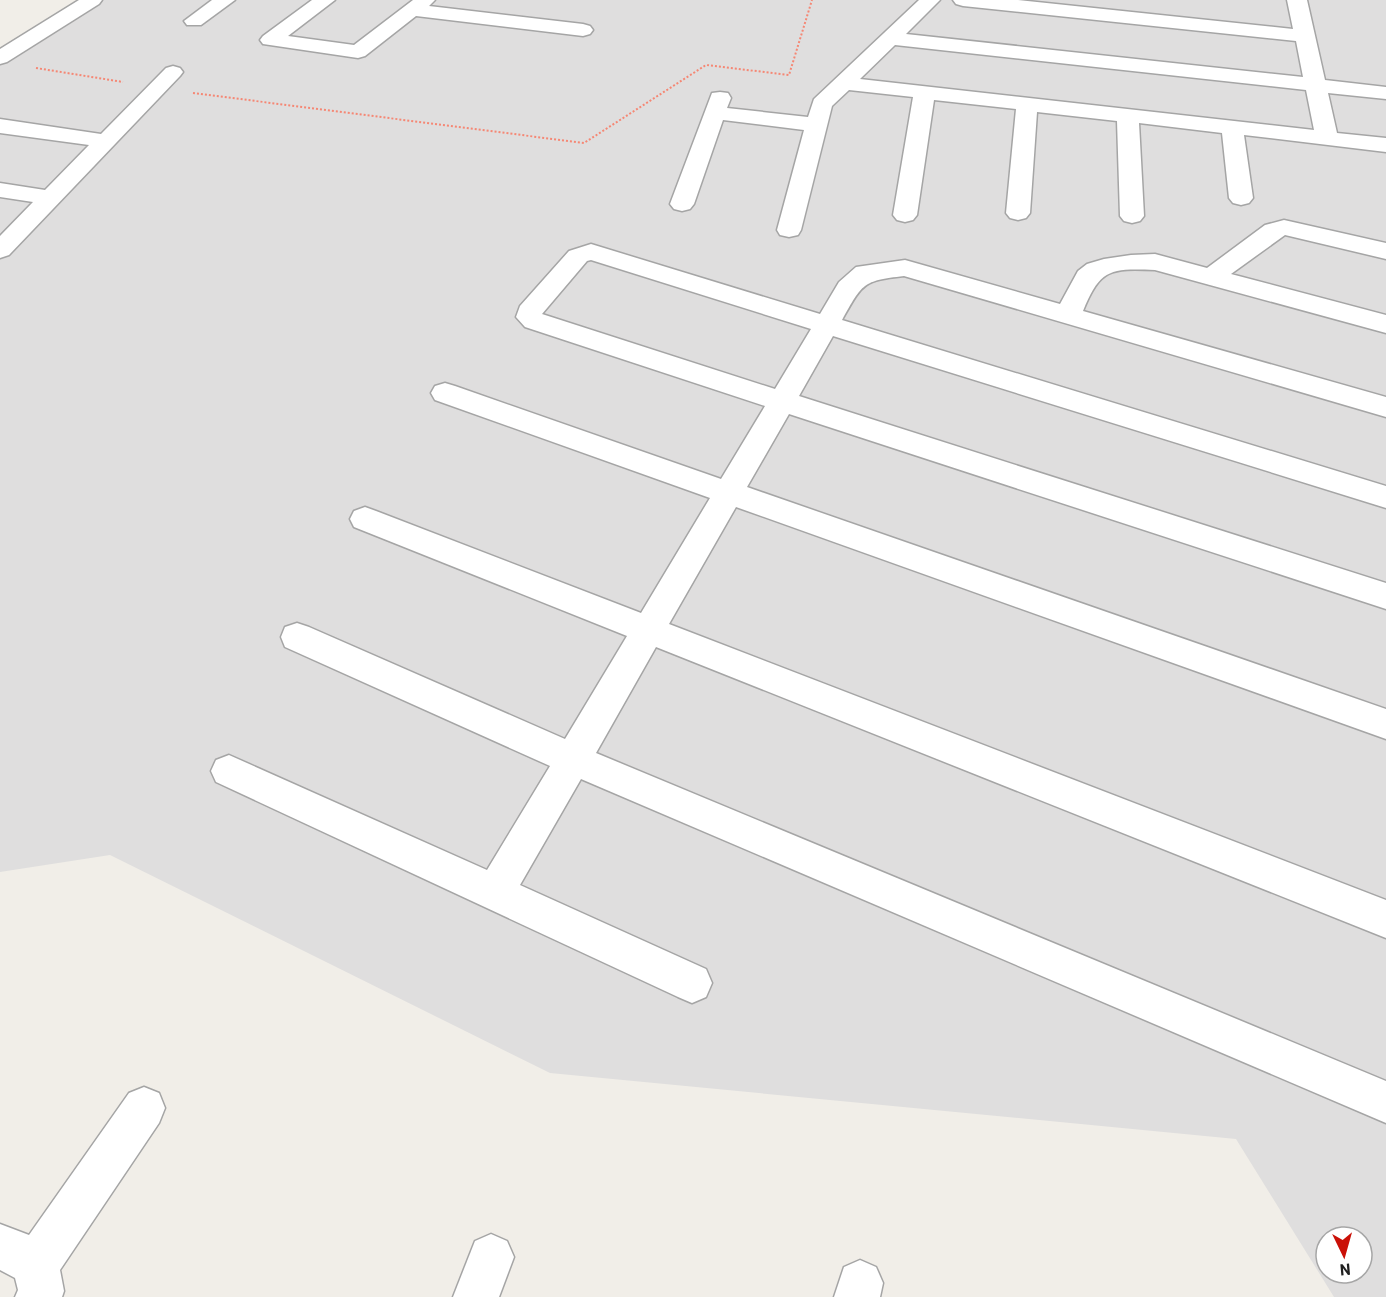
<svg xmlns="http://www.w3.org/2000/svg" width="1386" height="1297" font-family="Barlow,sans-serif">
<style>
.residential{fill:#dfdede;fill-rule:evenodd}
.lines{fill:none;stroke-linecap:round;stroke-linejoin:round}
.street-casing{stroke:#a5a5a5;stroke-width:3}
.path{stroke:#f58774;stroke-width:2;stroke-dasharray:2 2;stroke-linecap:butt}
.street{fill:#fff;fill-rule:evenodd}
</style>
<rect width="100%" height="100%" fill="#f1eee8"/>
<path class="residential" d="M 88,0 L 1386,0 L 1386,1297 L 1334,1297 L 1236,1139 L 550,1073 L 110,855 L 0,872 L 0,53 ZM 1326,1237 L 1362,1237 L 1362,1273 L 1326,1273 Z"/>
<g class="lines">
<defs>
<g id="street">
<polygon points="79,0 102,0 99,4 7,62 0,64 0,49"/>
<polygon points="212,0 235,0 201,25 187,25 184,21"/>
<polygon points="312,0 335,0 288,36 354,45 413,0 435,0 429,6 583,24 590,26 593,30 590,34 583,36 416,16 365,56 358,58 263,44 260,40 263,36"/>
<path d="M 919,0 L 940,0 L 906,34 L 1303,77 L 1296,41 L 963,6 L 956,4 L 953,0 L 1018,0 L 1293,29 L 1287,0 L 1307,0 L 1325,80 L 1386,87 L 1386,99 L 1328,93 L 1337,133 L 1386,138 L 1386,152 L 1244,135 L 1253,198 L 1249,203 L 1241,205 L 1233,203 L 1229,198 L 1222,133 L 1139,123 L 1144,216 L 1140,221 L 1132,223 L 1124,221 L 1120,216 L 1117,121 L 1037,112 L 1030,213 L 1026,218 L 1018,220 L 1010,218 L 1006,213 L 1016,109 L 934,100 L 917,215 L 913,220 L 905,222 L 897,220 L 893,215 L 913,97 L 849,90 L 832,106 L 801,230 L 798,235 L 789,237 L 780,235 L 777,230 L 804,130 L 723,120 L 694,204 L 690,209 L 682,211 L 674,209 L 670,204 L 712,93 L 720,92 L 728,93 L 731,98 L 727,108 L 808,117 L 814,99 ZM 895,45 L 1306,90 L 1314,130 L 860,79 Z"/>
<polygon points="173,66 180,68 183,72 180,76 9,255 0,258 0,236 33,202 0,197 0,183 45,190 89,145 0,133 0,119 101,134 166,68"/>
<path d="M 1284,220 L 1386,243 L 1386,259 L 1285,235 L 1231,274 L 1386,315 L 1386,333 L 1155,270 C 1110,268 1100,269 1083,311 L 1386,397 L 1386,417 L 904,276 C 862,281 863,283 842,320 L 1386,486 L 1386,508 L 833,336 L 799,396 L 1386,583 L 1386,609 L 789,414 L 747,487 L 1386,709 L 1386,739 L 736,507 L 669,624 L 1386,900 L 1386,938 L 656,647 L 596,753 L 1386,1081 L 1386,1123 L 581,779 L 520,885 L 706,969 L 712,983 L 706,997 L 692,1003 L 678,997 L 216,782 L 211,771 L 216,760 L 229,755 L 487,870 L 550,766 L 285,647 L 281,637 L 285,627 L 297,623 L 309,627 L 565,739 L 627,636 L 354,527 L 350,519 L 354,511 L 365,507 L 376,511 L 641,613 L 710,498 L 435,400 L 431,393 L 435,386 L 445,383 L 455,386 L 721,479 L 765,406 L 525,327 L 516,317 L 520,306 L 569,251 L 591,244 L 820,314 L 839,282 L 856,267 L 905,260 L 1060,304 L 1078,271 L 1087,264 L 1104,259 L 1131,255 L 1155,254 L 1207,268 L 1265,225 ZM 591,260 L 811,329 L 775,389 L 542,314 L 587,261 Z"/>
<polygon points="144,1087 159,1093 165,1108 159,1123 60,1270 64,1291 62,1297 15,1297 18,1290 15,1278 0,1270 0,1224 29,1235 129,1093"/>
<polygon points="491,1234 507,1241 514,1257 499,1297 453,1297 475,1241"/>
<polygon points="860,1260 876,1267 883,1283 880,1297 834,1297 844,1267"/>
</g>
</defs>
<use href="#street" class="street-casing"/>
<g class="path">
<polyline points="36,68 123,82"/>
<polyline points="193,93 584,143 706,65 789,75 812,0"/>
</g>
<use href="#street" class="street"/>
</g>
<g transform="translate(1344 1255) rotate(175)"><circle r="28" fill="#ffffff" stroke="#a6a6a6" stroke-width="1.5"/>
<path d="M0-4.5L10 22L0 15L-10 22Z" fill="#ca1007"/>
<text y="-9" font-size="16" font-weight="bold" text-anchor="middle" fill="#212121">N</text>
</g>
</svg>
